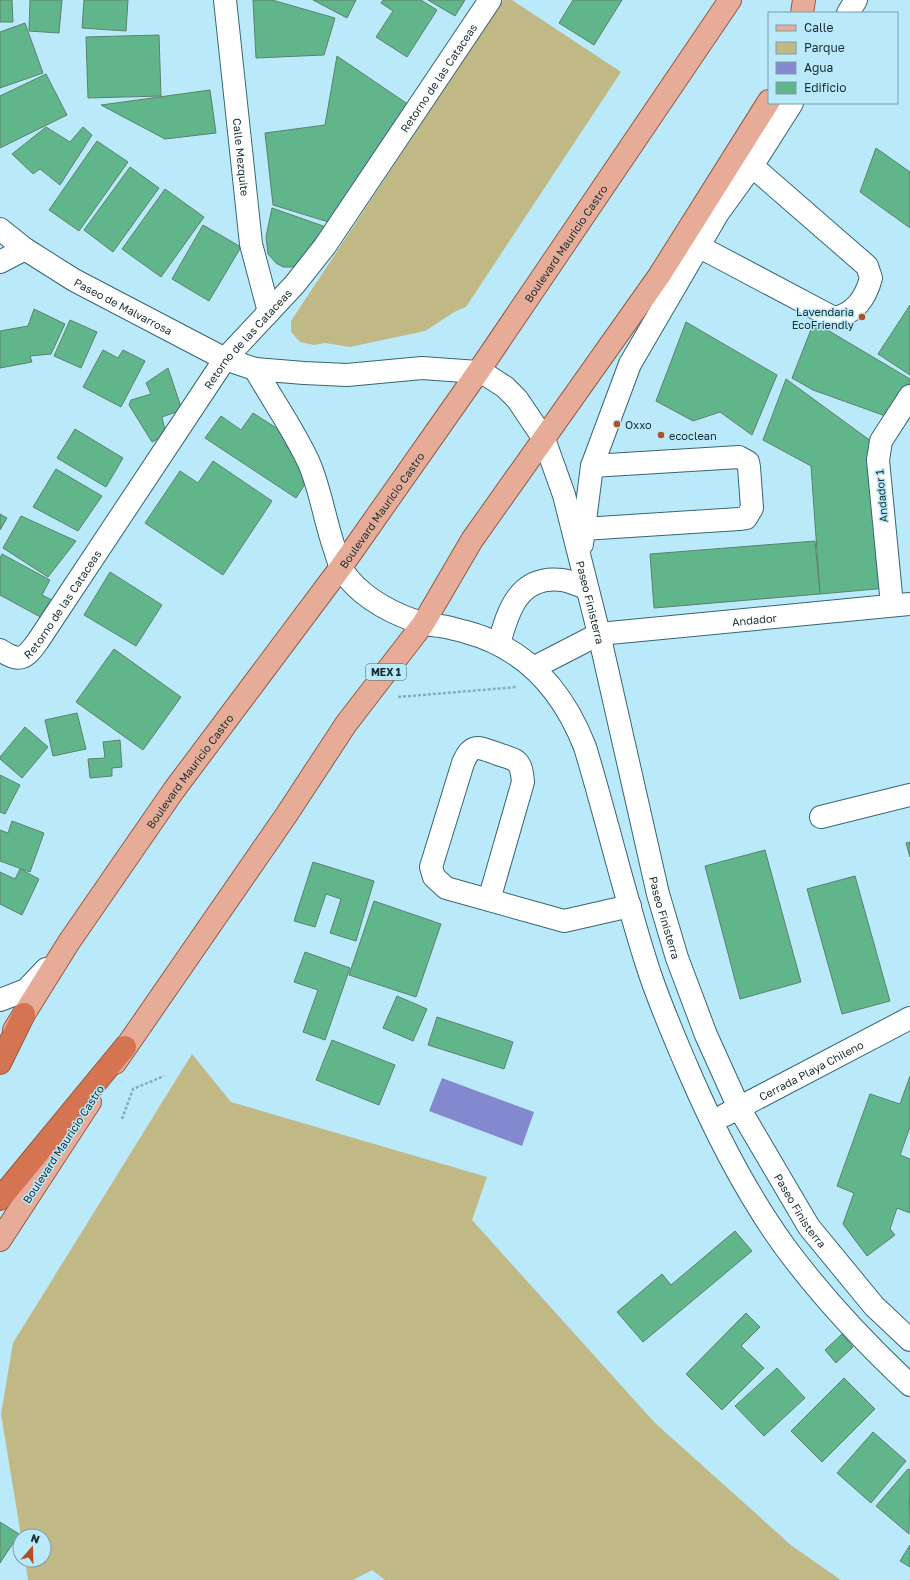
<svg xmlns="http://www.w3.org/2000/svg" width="910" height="1580" font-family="'Golos Text',sans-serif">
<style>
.green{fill:#c0b885}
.water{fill:#8488ce}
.building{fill:#61b58b;stroke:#5b816c}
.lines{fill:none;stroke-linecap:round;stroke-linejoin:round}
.minor-casing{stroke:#386573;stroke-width:24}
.major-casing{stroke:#935b46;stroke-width:24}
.highway-casing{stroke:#935b46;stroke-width:24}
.path{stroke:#86adb9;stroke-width:2.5;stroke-dasharray:3 2;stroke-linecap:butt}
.minor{stroke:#fff;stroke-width:22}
.major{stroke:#e6ac97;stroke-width:22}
.highway{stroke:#d57451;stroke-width:22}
.poi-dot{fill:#b44d24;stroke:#baeafa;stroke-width:1.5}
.labels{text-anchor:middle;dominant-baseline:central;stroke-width:3;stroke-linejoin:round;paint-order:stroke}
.shield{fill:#baeafa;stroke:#49656e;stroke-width:1}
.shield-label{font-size:10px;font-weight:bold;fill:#192c32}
.street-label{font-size:11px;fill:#192c32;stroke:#baeafa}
.poi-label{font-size:11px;fill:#192c32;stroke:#baeafa;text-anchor:start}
</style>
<rect width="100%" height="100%" fill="#baeafa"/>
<g class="green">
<polygon points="503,0 512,0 621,72 466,307 456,311 425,331 350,347 325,343 314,345 300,342 291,332 291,321"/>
<polygon points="192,1054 231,1102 487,1177 472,1220 655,1423 792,1546 841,1580 385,1580 372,1570 353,1580 28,1580 25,1560 44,1560 44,1536 21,1536 1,1414 13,1343"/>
</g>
<polygon class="water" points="442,1078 534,1112 522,1146 429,1111"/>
<g class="building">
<polygon points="0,0 12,0 13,22 0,22"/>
<polygon points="30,0 62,0 59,33 29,31"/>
<polygon points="84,0 128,0 126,31 82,28"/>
<polygon points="253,0 272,0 335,18 324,55 256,58"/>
<polygon points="313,0 356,0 347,18"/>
<polygon points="383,0 421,0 437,10 407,57 376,37 393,11 381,3"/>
<polygon points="428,0 465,0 455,16"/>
<polygon points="573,0 622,0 594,45 559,23"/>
<polygon points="25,23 43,73 0,88 0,32"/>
<polygon points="159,35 161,96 88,98 86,37"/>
<polygon points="337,56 412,107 335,224 273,205 265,133 325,125"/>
<polygon points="46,74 67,115 0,148 0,96"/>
<polygon points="210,90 216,133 165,139 101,105"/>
<polygon points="46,127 70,142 83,127 92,135 60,185 40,169 33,174 12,154"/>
<polygon points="97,141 128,162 79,231 49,210"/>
<polygon points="876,148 910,172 910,228 860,192"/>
<polygon points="130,167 159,188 113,252 84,230"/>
<polygon points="165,189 204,217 161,277 122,249"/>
<polygon points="272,208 326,227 300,262 293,267 283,267 276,263 268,254 266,237"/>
<polygon points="203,225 241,247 209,301 172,279"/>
<polygon points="910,305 910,375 878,354"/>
<polygon points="34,309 65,324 51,354 30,356 32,362 0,368 0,331 28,326"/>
<polygon points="70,320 97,332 81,368 54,356"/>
<polygon points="686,322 777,375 752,435 720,412 693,421 656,401"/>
<polygon points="814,322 910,379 910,392 891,418 813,390 792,378"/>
<polygon points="103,350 118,358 123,350 145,361 121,407 83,387"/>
<polygon points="168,368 182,410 162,417 166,435 152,442 129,405 131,400 151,394 146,383"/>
<polygon points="786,379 875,444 887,588 820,594 811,466 763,440"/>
<polygon points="253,413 289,436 285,445 304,464 307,481 296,498 205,438 221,416 241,430"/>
<polygon points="75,429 123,458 106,487 57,458"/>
<polygon points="213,461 272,501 223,575 145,523 180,471 198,483"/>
<polygon points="56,469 102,496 78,531 33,507"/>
<polygon points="0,514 7,518 0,530"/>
<polygon points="21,516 76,541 48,577 3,548"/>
<polygon points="815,541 820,594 654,608 650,554"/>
<polygon points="2,554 50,580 42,595 54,601 44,619 0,595 0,558"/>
<polygon points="110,572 162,605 136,646 84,615"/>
<polygon points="114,649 181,697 143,750 76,702"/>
<polygon points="77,713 86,749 53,756 45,720"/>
<polygon points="25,727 48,747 22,778 0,759 0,757"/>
<polygon points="120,740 122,767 112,768 112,776 90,778 88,759 105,758 103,742"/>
<polygon points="0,775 20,785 5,814 0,812"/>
<polygon points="12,821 44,833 30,872 0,861 0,830 8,833"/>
<polygon points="910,842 910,857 906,843"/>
<polygon points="765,850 801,982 740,999 705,866"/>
<polygon points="313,862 374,881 356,941 330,933 341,899 326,894 315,927 294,921"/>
<polygon points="20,869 39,879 22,915 0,904 0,872 15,879"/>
<polygon points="855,876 890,1001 842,1014 807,889"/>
<polygon points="374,901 441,924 416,997 349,975"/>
<polygon points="305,952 350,968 325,1040 303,1032 318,990 294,982"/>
<polygon points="397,996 427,1009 413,1041 383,1028"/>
<polygon points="437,1017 513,1042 504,1069 428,1045"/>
<polygon points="332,1040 395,1065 379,1105 316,1080"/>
<polygon points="910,1076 910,1127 900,1155 910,1159 910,1213 897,1208 890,1229 895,1235 867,1256 843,1224 854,1193 837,1186 870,1094 900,1104"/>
<polygon points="735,1231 752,1251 643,1342 617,1312 662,1274 671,1285"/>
<polygon points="746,1313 760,1327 741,1346 764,1368 722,1410 686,1374"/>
<polygon points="842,1334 853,1347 836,1363 825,1350"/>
<polygon points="777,1368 805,1398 764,1436 735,1406"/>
<polygon points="844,1378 875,1409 822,1462 791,1431"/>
<polygon points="873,1432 906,1461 871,1503 837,1473"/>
<polygon points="908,1469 910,1470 909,1534 876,1506"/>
<polygon points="0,1522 19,1534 0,1563"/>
<polygon points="910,1545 910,1567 900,1561"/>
</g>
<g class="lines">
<defs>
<g id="minor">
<path id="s1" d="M 225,0 L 251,244 L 269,312"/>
<polyline points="848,13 856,0"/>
<path id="s2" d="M 0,229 L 25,249 L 74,280 L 225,359 L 255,369 L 304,373 L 347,375 L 422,368 L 478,372 L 488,376 L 505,387 L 517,399 L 544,439 L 564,495 L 599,634 L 658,894 L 677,958 L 706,1035 L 739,1108 L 809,1227 L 874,1306 L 910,1340"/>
<path d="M 698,246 L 834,318 C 855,314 866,297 871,278 L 867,266 L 752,166"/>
<polyline points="0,262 25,249"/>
<path d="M 255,369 C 273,401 294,430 309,463 C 321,491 325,522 335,550 C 338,560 341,570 348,578 C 366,600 395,615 422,623 C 427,625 434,625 440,626 C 449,627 458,630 466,632 C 526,648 563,691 585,747 C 607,820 624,893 647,965 C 658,1000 673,1034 687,1067 C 714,1130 745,1192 785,1247 C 822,1297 864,1342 910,1385"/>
<polyline points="583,529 739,519 746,518 752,508 749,467 748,462 739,457 592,466"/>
<polyline points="582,544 592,466 630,364 718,213 752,166 792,103"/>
<polyline points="892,605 878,460 881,441 910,396"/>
<path d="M 499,644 C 508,610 519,575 562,580 C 570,581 578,585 586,588"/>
<path id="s3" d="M 0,650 C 20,663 25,659 38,641 L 225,359 L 295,284 L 325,246 L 490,0"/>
<path id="s4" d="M 535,667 L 599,634 L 910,604"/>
<polyline points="821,817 910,795"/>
<path d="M 489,900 L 523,782 C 522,774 522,766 516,761 C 512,758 503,756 498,754 C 480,748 472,741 463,763 L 431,867 L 434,877 L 446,888 L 564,921 L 630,906"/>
<polyline points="0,1000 26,990 46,969"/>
<path id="s5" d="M 725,1115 L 910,1018"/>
</g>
<g id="major">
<polyline points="802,13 804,0"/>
<path id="s6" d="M 14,1030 L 69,942 L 174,790 L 341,567 L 478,372 L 730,0"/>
<polyline points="115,1063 287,814 346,724 423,624 472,540 659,276 769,101"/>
<polyline points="0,1240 90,1102"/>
</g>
<g id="highway">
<polyline points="0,1063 24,1014"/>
<polyline points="0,1199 125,1047"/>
</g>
</defs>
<use href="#minor" class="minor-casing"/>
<use href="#major" class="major-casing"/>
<use href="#highway" class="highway-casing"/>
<g class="path">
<polyline points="398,697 517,687"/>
<polyline points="122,1119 133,1089 164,1076"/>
</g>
<use href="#minor" class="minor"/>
<use href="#major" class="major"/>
<use href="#highway" class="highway"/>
</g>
<g class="poi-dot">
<circle cx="862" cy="317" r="4"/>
<circle cx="617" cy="424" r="4"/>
<circle cx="661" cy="435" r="4"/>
</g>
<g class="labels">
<rect class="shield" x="366" y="664" width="40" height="16" rx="3"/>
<g class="shield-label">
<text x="386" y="672">MEX 1</text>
</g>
<g class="street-label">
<text stroke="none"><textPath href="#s3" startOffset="739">Retorno de las Cataceas</textPath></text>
<text stroke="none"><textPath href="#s1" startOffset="158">Calle Mezquite</textPath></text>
<text stroke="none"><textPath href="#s6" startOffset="961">Boulevard Mauricio Castro</textPath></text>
<text stroke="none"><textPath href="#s2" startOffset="146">Paseo de Malvarrosa</textPath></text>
<text stroke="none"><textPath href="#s3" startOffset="415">Retorno de las Cataceas</textPath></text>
<text transform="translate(881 496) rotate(-95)">Andador 1</text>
<text stroke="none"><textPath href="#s6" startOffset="637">Boulevard Mauricio Castro</textPath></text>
<text stroke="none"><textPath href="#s3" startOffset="91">Retorno de las Cataceas</textPath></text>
<text stroke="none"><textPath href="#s2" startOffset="782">Paseo Finisterra</textPath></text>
<text stroke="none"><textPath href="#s4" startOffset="228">Andador</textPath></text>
<text stroke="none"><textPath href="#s6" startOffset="313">Boulevard Mauricio Castro</textPath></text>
<text stroke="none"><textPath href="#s2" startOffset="1106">Paseo Finisterra</textPath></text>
<text stroke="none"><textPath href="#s5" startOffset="97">Cerrada Playa Chileno</textPath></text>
<text transform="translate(63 1144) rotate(-57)">Boulevard Mauricio Castro</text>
<text stroke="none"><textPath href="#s2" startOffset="1430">Paseo Finisterra</textPath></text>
</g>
<g class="poi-label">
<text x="854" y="311" text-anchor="end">Lavendaria<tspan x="854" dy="13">EcoFriendly</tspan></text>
<text x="625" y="424">Oxxo</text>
<text x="669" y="435">ecoclean</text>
</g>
</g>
<rect x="768" y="12" width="130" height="92" fill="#baeafa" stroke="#7a9eaa"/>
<rect x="776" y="25" width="20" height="6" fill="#e6ac97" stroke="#7a9eaa"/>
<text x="804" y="32" font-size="12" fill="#192c32">Calle</text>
<rect x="776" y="42" width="20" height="12" fill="#c0b885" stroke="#7a9eaa"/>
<text x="804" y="52" font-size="12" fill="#192c32">Parque</text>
<rect x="776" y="62" width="20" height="12" fill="#8488ce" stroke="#7a9eaa"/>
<text x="804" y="72" font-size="12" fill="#192c32">Agua</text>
<rect x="776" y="82" width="20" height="12" fill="#61b58b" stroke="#7a9eaa"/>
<text x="804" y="92" font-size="12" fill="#192c32">Edificio</text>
<g transform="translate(32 1548) rotate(20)"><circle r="19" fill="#baeafa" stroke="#7a9eaa"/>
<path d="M0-3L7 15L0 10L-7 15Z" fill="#b44d24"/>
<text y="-6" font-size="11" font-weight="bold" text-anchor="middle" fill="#192c32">N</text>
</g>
</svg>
